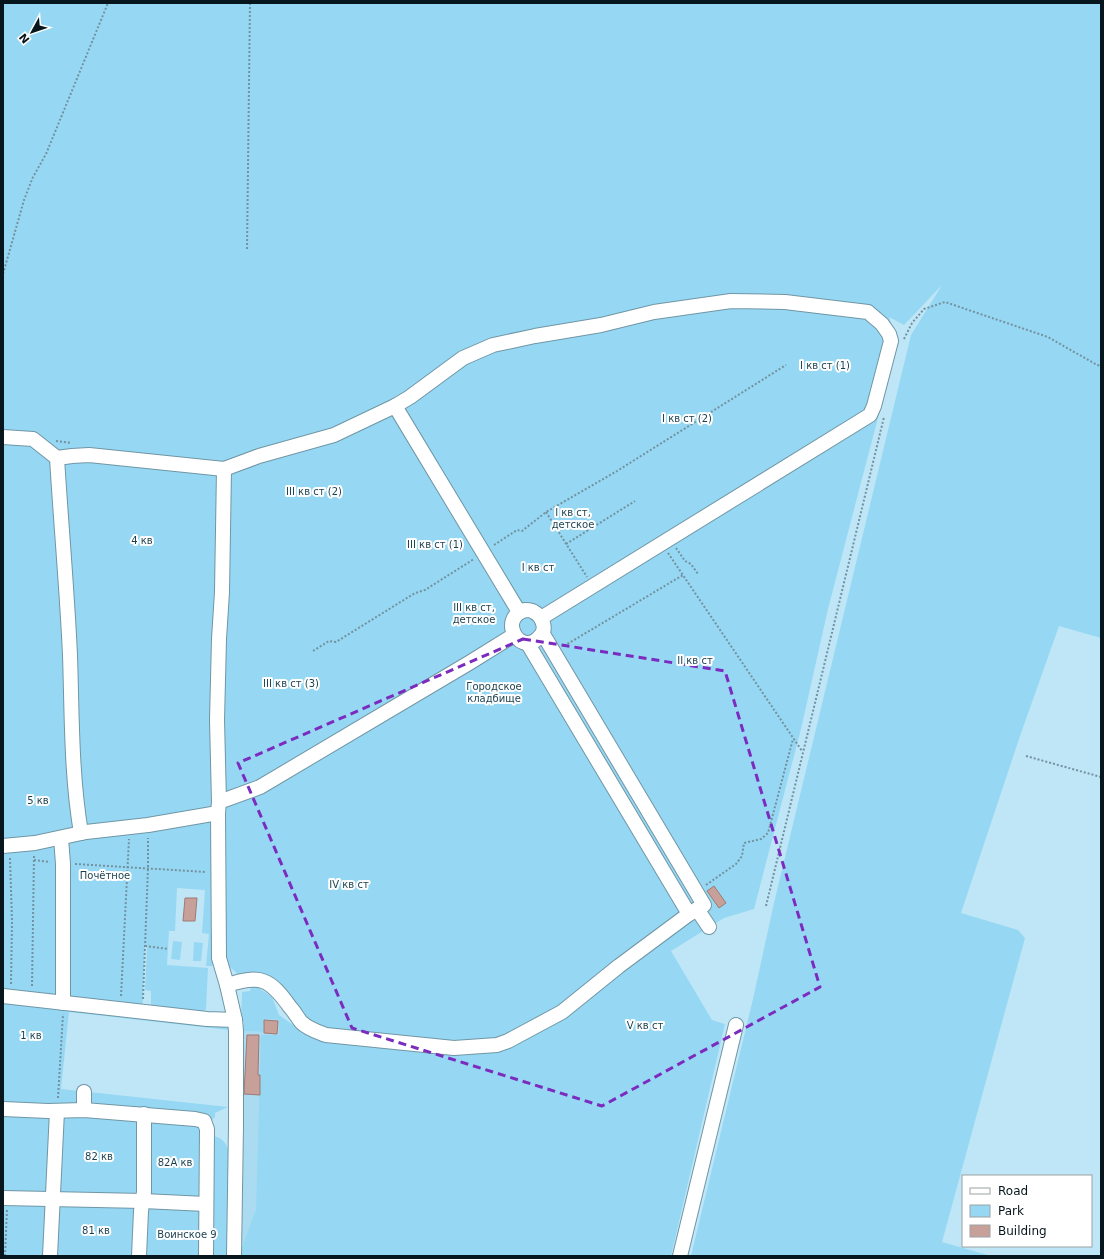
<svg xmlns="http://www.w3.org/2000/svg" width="1104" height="1259" font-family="'DejaVu Sans',sans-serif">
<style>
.built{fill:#aadbf0}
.green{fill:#96d8f3}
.building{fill:#c8a09a;stroke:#9f7974}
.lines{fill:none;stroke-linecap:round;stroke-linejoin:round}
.minor-casing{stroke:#7096a5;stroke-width:16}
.path{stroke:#73919e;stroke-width:2;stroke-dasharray:2 2;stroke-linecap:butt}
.minor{stroke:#fff;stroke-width:14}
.marked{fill:none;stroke:#7b2cbf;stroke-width:3;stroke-dasharray:8 5;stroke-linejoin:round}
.labels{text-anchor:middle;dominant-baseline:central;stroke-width:4;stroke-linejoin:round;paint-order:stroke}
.park-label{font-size:10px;fill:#183f4d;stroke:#fff}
</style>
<rect width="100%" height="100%" fill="#bee6f7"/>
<polygon class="built" points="264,1019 279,1020 279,1035 259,1210 244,1244 239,1244 243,1031 263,1032"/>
<g class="green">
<path d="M 3,3 L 1101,3 L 1101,638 L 1059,626 L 1020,736 L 961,913 L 1018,930 L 1025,938 L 942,1242 L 991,1256 L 691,1256 L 753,999 L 774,903 L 911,335 L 942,285 L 904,325 L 889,317 L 898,341 L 828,609 L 801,729 L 754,909 L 724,918 L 671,951 L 712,1020 L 725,1024 L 671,1256 L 242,1256 L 242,1247 L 256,1210 L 261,1035 L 279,1035 L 279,1020 L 264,1019 L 263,1032 L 243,1031 L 244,1022 L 241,1022 L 242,992 L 250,991 L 252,983 L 272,997 L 279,1015 L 293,1025 L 310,1032 L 306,1022 L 290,1000 L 241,977 L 230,967 L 225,958 L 215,958 L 214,966 L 206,966 L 209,934 L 202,933 L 205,890 L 177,888 L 175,931 L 169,931 L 167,965 L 208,968 L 206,1009 L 203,1012 L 151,1009 L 151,991 L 145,990 L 147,947 L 145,946 L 142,1015 L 229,1027 L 229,1030 L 69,1012 L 61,1089 L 228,1107 L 215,1113 L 215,1117 L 211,1121 L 212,1136 C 221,1137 225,1141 228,1149 L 229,1256 L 3,1256 Z"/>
<polygon points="173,941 182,942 180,960 171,959"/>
<polygon points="194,942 203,943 201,961 193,961"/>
</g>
<g class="building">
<polygon points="714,886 726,903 719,908 707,891"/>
<polygon points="185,898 197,898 195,921 183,921"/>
<polygon points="264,1020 278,1021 277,1034 264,1033"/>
<polygon points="247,1035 259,1035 258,1075 260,1075 260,1095 244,1094"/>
</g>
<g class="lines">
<defs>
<g id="minor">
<polyline points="395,406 519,612"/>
<polyline points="3,437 33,439 57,458 72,456 89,455 224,469 259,456 334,435 395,406 410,397 463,358 493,345 535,336 601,325 654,312 731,301 785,302 868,312 882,324 889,334 891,341 874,406 870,415 541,618"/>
<path d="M 57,458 C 61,524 67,589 70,655 C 72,714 71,774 81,833"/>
<polyline points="224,469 222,592 219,639 217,720 219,802 218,813 219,958 227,985 235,1020 236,1031 236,1125 234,1256"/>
<path d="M 525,610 C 528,610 532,610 534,612 C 542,616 547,628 541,635 C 522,660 496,619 525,610 Z"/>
<polyline points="528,644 689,914"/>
<polyline points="219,802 260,787 469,663 514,635"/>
<polyline points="61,838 63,864 63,1003"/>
<polyline points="3,846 35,843 86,832 148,825 218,813"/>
<polyline points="697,909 709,927"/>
<path d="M 227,985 C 261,974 270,979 290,1007 C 294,1011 297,1017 301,1022 C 308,1029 318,1032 326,1035 L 454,1048 L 497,1045 L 508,1041 L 562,1012 L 619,966 L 689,914 L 704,905 L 543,634"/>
<polyline points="3,996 207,1019 235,1020"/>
<polyline points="3,1109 48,1111 84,1110 195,1119 204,1121 207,1129 206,1256"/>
<polyline points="84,1110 84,1092"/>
<polyline points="3,1198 143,1201 206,1204"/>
<polyline points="50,1256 57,1111"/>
<polyline points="139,1256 141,1211 144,1192 144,1114"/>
<polyline points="680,1256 736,1025"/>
</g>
</defs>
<use href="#minor" class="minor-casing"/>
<g class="path">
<polyline points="247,249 250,3"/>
<polyline points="3,274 24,200 33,177 46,154 108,3"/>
<polyline points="904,339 912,323 924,309 945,302 1048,337 1097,365 1101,366"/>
<polyline points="56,441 71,443"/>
<polyline points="546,512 587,577"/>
<polyline points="566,544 635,501"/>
<polyline points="494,545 517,530 522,531 546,512 617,471 786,365"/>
<polyline points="676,548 685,561 691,564 698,574"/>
<polyline points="668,553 802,751"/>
<polyline points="564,646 683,575"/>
<polyline points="313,651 329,641 336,642 415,593 425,590 474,559"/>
<polyline points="1026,756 1101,777"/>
<polyline points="10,858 12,922 11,984"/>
<polyline points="34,860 50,862"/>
<polyline points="75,864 206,872"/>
<polyline points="706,885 736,864 742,856 744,843 761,839 768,833 793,739"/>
<polyline points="766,906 884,417"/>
<polyline points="145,946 168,949"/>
<polyline points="32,986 34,855"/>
<polyline points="121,996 129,839"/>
<polyline points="143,999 148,868 148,838"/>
<polyline points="58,1098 63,1014"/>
<polyline points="5,1256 7,1209"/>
</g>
<use href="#minor" class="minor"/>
</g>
<path class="marked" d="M 523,639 L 725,671 L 820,987 L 602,1106 L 352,1028 L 238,763 Z"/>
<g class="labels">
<g class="park-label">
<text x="825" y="365">I кв ст (1)</text>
<text x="687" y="418">I кв ст (2)</text>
<text x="314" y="491">III кв ст (2)</text>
<text x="573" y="512">I кв ст,<tspan x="573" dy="12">детское</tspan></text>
<text x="142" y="540">4 кв</text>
<text x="435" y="544">III кв ст (1)</text>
<text x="538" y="567">I кв ст</text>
<text x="474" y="607">III кв ст,<tspan x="474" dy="12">детское</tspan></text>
<text x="695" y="660">II кв ст</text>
<text x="291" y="683">III кв ст (3)</text>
<text x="494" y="686">Городское<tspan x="494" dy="12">кладбище</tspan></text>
<text x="38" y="800">5 кв</text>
<text x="105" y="875">Почётное</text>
<text x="349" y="884">IV кв ст</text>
<text x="645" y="1025">V кв ст</text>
<text x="31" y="1035">1 кв</text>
<text x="99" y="1156">82 кв</text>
<text x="175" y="1162">82А кв</text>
<text x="96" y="1230">81 кв</text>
<text x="187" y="1234">Воинское 9</text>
</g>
</g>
<rect width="1104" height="1259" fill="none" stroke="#07161c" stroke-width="8"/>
<rect x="962" y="1175" width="130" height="72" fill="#ffffff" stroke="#9ca2a4"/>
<rect x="970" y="1188" width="20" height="6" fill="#ffffff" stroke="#9ca2a4"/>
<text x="998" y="1195" font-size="12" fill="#07161c">Road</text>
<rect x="970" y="1205" width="20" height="12" fill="#96d8f3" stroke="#9ca2a4"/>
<text x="998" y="1215" font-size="12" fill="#07161c">Park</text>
<rect x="970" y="1225" width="20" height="12" fill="#c8a09a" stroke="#9ca2a4"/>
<text x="998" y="1235" font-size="12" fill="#07161c">Building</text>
<g transform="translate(32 32) rotate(230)" stroke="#ffffff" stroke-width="3" paint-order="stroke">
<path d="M0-3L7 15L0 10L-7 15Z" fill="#07161c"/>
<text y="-6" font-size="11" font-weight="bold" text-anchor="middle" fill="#07161c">N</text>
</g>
</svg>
